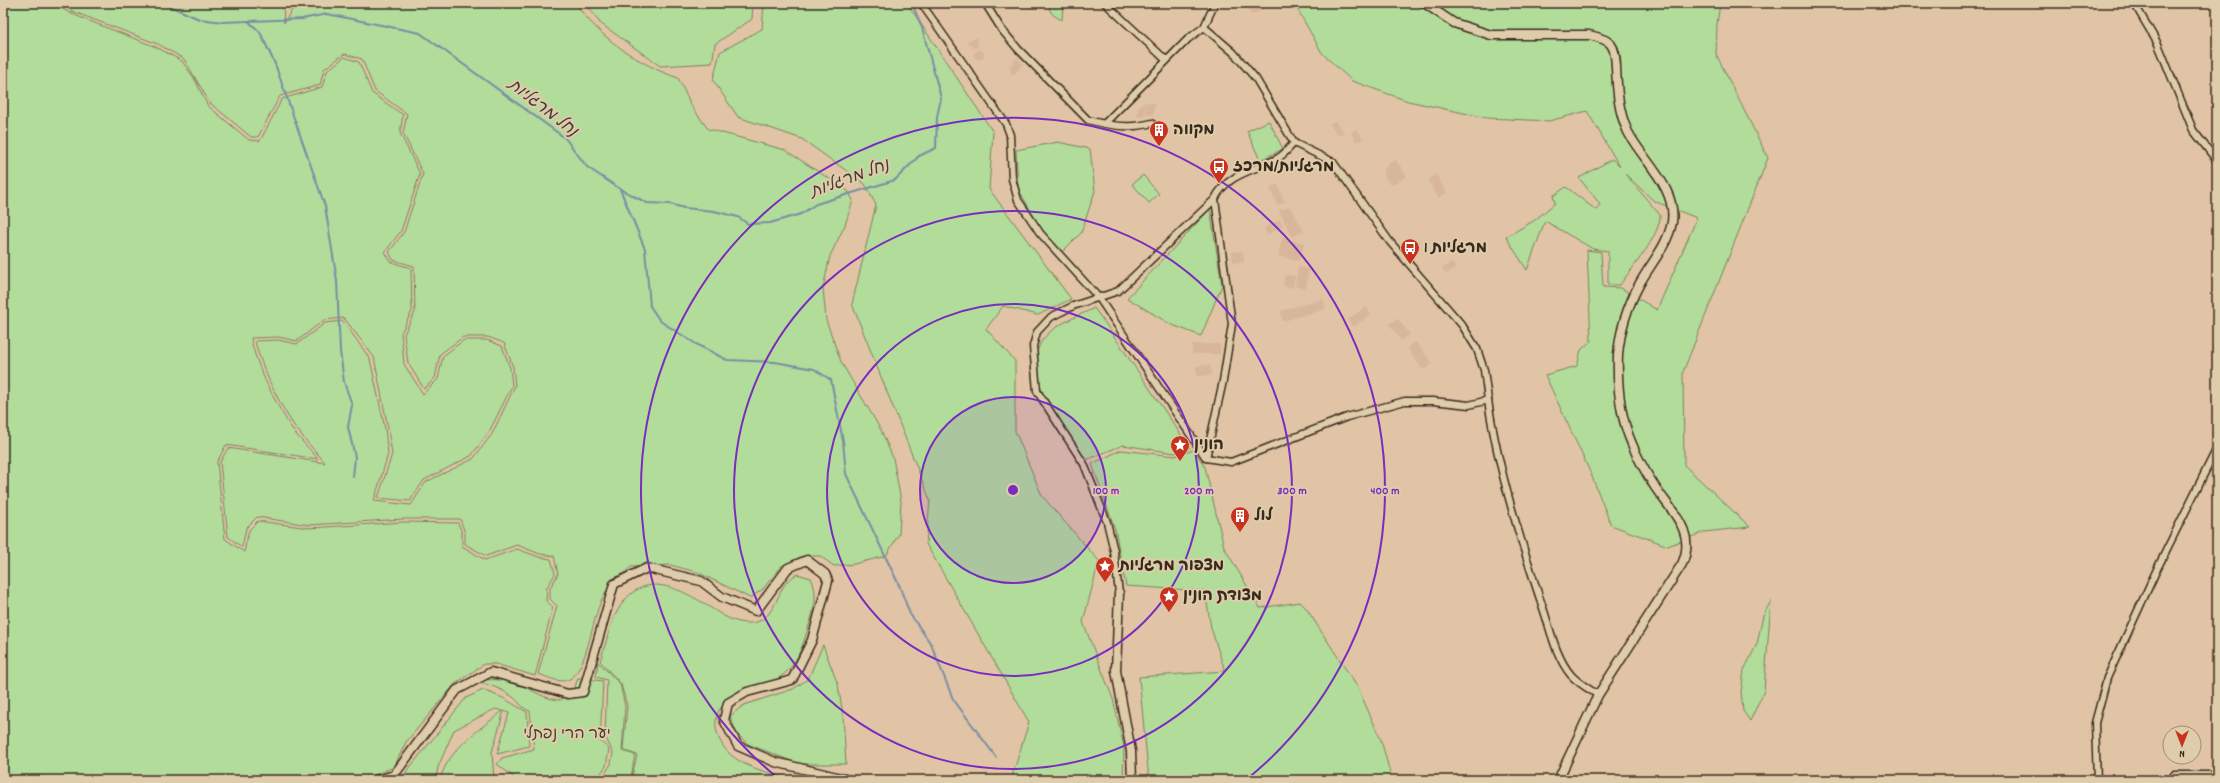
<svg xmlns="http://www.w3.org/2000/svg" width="2220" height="783" font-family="Dekko,'Playpen Sans Hebrew',sans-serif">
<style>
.built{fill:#d8b699}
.green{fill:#b2dc9a;stroke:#76835c}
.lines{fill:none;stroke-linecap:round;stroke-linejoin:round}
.stream{stroke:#798da4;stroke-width:2}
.minor-casing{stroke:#3b2a1e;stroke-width:9}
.major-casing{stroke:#3b2a1e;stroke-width:11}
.minor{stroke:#deccaa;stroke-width:6}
.major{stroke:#deccaa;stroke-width:8}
.ring{fill:none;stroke:#7b2cbf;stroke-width:2}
.labels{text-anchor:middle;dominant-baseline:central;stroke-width:4;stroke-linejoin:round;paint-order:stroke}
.poi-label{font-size:16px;font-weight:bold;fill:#3b2a1e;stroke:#deccaa;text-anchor:start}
.park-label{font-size:16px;fill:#473c2a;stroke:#deccaa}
.water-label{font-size:17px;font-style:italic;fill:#453a34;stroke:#deccaa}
.centre{fill:#7b2cbf;stroke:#deccaa;stroke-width:2}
.ring-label{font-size:12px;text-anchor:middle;font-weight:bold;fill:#7b2cbf;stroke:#deccaa;stroke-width:4;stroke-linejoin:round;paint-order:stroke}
</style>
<rect width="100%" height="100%" fill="#e0c4a5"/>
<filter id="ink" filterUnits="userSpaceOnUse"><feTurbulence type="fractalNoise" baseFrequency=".025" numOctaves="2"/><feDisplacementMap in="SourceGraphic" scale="8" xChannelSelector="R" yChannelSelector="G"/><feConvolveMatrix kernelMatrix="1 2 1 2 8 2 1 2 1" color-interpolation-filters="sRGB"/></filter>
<g filter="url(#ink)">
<g class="built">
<polygon points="1251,3 1263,3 1261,4 1264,9 1251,15 1246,5"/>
<polygon points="978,38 977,47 973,48 971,44 968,45 968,40"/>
<circle cx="979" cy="55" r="5"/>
<polygon points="1017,58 1023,64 1013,76 1009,67"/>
<polygon points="1146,102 1144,117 1137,116 1138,107"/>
<polygon points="1147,102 1155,103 1153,115 1145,114"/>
<polygon points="1335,121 1344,132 1338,135 1329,124"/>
<polygon points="1357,129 1363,139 1356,142 1351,132"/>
<polygon points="1396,160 1407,176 1391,185 1384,175 1383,171 1387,166 1386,164"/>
<polygon points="1436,174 1447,193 1438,198 1428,180"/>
<polygon points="1277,184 1285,202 1277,205 1270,188"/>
<polygon points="1290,207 1304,231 1292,237 1279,210"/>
<polygon points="1280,219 1283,226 1267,235 1264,228"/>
<polygon points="1282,238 1304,243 1299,261 1278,256"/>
<polygon points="1243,251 1244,262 1233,263 1232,252"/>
<polygon points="1452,262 1456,268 1446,274 1442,268"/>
<polygon points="1298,267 1309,269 1306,288 1295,286"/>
<polygon points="1285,275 1295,276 1293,288 1283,286"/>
<polygon points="1323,299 1326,309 1283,321 1280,311"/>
<polygon points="1366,307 1371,315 1353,327 1347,320"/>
<polygon points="1398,319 1410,335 1401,340 1389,324"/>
<polygon points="1416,342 1433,364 1423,370 1407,347"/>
<rect x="1192" y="344" width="28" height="10"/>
<polygon points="1210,365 1212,375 1197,376 1196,366"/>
</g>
<g class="green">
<path d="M 3,3 L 51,3 L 72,14 L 156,47 L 182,61 L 194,78 L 208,106 L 249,140 L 260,141 L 282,99 L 322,87 L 327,71 L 344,57 L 359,62 L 372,93 L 403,115 L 400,133 L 420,174 L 401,231 L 385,252 L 391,262 L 411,268 L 412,311 L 401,333 L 404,364 L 423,394 L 438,379 L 443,356 L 464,340 L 487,340 L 502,346 L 510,368 L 512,386 L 489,432 L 471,456 L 424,480 L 410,501 L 378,498 L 392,454 L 388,428 L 374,357 L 344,318 L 324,320 L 297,341 L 278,337 L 251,338 C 255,365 279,410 295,433 C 302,442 311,450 318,459 L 226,445 L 217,462 L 225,539 L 244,552 L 249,530 L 258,521 L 309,528 L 404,522 L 458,523 L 462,533 L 462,546 L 485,560 L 517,549 L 539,557 L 551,559 L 555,574 L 547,587 L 546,601 L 553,607 L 535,676 L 496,664 L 484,664 L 455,684 L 406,742 L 394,767 L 363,779 L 3,780 Z"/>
<path d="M 58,3 L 283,3 L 284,23 L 295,5 L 300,3 L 575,3 C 600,38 638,64 678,78 L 692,107 L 708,129 L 785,150 L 848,191 L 853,200 L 845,225 L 830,256 L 823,288 L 826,320 L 841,362 L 881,430 L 893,458 L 901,501 L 899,534 L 886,556 L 854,564 L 834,566 L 820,556 L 802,556 L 780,567 L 763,589 L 750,598 L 697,572 L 670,565 L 631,567 C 623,575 612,583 605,593 C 592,614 589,665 571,678 C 562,685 548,677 538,674 L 557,606 L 550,599 L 550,588 L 558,574 L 554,556 L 540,554 L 517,545 L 486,556 L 465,544 L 465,533 L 460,519 L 404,519 L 309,525 L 257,517 L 246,528 L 242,547 L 228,537 L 220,462 L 228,448 L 325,463 C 317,452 307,443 299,432 C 282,411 261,367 255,341 L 278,340 L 297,344 L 325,323 L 343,321 L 370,359 L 385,429 L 388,454 L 374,501 L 411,505 L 426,482 L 473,459 L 492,434 L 515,386 L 513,367 L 504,343 L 488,337 L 463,337 L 440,354 L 435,378 L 424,389 L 408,363 L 404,334 L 415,312 L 414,266 L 393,260 L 389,252 L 404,232 L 423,174 L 403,133 L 407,114 L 375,91 L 362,59 L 344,54 L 324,69 L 320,85 L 280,96 L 258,137 L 251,137 L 210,103 L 184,59 L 158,44 L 74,12 Z"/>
<polygon points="586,3 753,3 752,19 715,44 712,63 660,66 600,23"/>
<polygon points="764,3 907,3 993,132 989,189 1071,299 1038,315 1003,306 986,329 1015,361 1015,431 1042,496 1099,561 1083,622 1113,699 1124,747 1123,780 1011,780 1029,722 926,544 930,500 852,304 876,205 865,184 802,139 738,117 713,80 720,52 762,29"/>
<path d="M 1049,3 L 1063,3 L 1062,20 C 1053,15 1049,14 1049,3 Z"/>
<path d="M 1294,3 L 1720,3 L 1717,24 L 1716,54 L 1768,158 L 1683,372 L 1684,465 L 1750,527 L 1704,532 L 1668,546 L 1611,525 L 1591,474 L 1545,375 L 1577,366 L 1581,350 L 1591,341 L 1587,250 L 1601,252 L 1603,287 L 1621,288 L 1657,310 L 1697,218 L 1654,201 L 1625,174 L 1660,215 C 1660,237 1632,267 1620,285 L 1608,285 L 1608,251 L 1593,249 L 1545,221 L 1527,270 L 1506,237 L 1535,220 L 1555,203 L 1553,196 L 1566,187 L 1596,210 L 1600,204 L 1579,178 L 1612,159 L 1620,167 L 1587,111 L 1549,121 L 1487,118 L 1408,101 L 1352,81 L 1322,53 Z"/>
<polygon points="1269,121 1283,149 1260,160 1247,131"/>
<polygon points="1058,142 1090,149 1095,191 1081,233 1062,252 1043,233 1018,188 1016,150"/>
<polygon points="1143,175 1159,194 1149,203 1132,184"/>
<polygon points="1210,209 1222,285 1201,336 1170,324 1127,298"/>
<path d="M 1094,308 L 1105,323 L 1190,448 L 1175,453 L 1123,445 L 1086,460 C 1066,431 1016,374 1044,338 C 1055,324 1079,316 1094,308 Z"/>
<polygon points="1121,450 1175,456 1194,450 1205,467 1224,547 1260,608 1300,602 1306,608 1358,688 1381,740 1392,780 1149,780 1139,677 1225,671 1211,628 1205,591 1126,586 1115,529 1092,464"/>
<path d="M 797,574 L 811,578 C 818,594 815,606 810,622 C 805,637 801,654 791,667 C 775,687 745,693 723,706 C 717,710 715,721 716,728 C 723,766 763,770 794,780 L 637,780 L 632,776 L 637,755 L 623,750 L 627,706 L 621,684 L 600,661 C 605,647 608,633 613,620 C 636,567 674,584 711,608 C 725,617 739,626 757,622 C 773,617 777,596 785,584 C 788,580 793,577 797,574 Z"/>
<polygon points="1771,601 1764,691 1750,721 1743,711 1741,692 1744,670 1757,644 1763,616"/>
<polygon points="823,645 838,685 843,715 846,764 799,764 748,744 737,734 730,716 744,705 793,689 808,679"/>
<polygon points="598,662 620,684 625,706 622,751 635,755 631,777 635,780 601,780 611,764 613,753 605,736 607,680 596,677"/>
<path d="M 578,678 L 603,681 L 600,741 L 609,749 L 606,766 L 596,780 L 533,778 L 517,780 L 497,764 L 502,758 L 534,749 L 530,711 C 523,709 519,702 513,697 C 500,688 489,684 474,682 C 493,677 511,680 529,689 C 539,694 549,700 561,700 L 575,687 Z"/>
<path d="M 483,690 L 503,698 L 527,712 L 529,746 L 497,754 L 509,713 L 504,711 L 492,752 L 494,780 L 440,780 C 448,749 479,730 503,711 L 495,709 L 454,730 L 438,767 L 436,780 L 398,780 L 402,777 L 466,698 Z"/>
</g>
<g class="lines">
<g class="stream">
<polyline points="163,3 199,19 223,22 302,19 327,14 420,33 565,138 587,167 620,189 647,203 670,204 684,208 714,211 738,217 748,224 770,223 801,214 816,204 895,180 919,156 936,148 937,117 941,98 922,28 912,3"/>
<polyline points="248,21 260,32 275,64 325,206 337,281 340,351 344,382 352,405 348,427 355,457 353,477"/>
<polyline points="620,189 645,249 650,306 660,321 696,344 727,360 775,362 814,369 831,380 843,441 846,474 899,585 910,614 931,644 953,699 996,757"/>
</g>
<defs>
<g id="minor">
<polyline points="921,3 1006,124 1010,135 1012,179 1018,200 1040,233 1099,298 1206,458 1231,462 1347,417 1405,401 1433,401 1469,405 1488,400 1484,370 1477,349 1462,325 1390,242 1333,162 1294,143 1256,79 1233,52 1204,27"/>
<path d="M 985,3 L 1002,30 L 1018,49 L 1088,120 C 1109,126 1131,129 1152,123"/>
<polyline points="1105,3 1166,60"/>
<polyline points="2134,3 2158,44 2193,130 2217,161"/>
<polyline points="1104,124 1188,39 1204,27 1215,3"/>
<path d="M 1488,400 C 1498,471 1521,542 1544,611 C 1551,632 1556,657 1571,675 C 1578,683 1589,689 1598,695"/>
<polyline points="1206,458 1223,381 1232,324 1215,199"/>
<path d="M 1119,593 L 1114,551 L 1107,522 L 1084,464 L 1037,391 L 1033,346 L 1037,332 L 1051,317 L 1073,306 L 1118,291 L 1215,199 C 1227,173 1255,171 1278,158 C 1284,155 1289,148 1294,143"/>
<polyline points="2174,775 2217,775"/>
<polyline points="2097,780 2095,723 2107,678 2158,567 2217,448"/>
</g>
<g id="major">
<path d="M 1424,3 L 1454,23 L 1491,35 L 1589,35 C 1612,40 1615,44 1616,67 C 1617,89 1618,111 1628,132 C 1642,160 1677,187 1672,222 C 1668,245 1651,263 1640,283 C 1628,305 1620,330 1618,355 C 1617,384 1620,417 1632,444 C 1638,459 1646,473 1655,487 C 1671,511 1697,532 1682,564 L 1598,695 L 1558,780"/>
<polyline points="1119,593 1116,671 1131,751 1132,780"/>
<polyline points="377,780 394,775 457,690 491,672 568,694 583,692 614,584 647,568 701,581 722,597 756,611 788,568 807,560 825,574 828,581 812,640 792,680 747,692 728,703 724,720 738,746 775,762 849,780"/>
</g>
</defs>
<use href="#minor" class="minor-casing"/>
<use href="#major" class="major-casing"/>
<use href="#minor" class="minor"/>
<use href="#major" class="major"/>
</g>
</g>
<circle cx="1013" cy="490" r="93" fill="#7b2cbf" fill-opacity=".12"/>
<g class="ring">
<circle cx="1013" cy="490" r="93"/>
<circle cx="1013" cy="490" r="186"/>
<circle cx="1013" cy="490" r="279"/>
<path d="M779 779A372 372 0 1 1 1247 779"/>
</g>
<defs>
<symbol id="building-pin" viewBox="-11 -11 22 30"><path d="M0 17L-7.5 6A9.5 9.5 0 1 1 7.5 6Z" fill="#c8321e" stroke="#deccaa"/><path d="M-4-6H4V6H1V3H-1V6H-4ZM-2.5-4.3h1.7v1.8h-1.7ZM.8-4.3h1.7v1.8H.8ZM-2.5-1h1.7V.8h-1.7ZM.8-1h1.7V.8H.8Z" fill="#fff"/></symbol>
<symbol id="bus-pin" viewBox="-11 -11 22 30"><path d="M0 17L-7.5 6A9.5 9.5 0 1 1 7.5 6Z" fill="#c8321e" stroke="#deccaa"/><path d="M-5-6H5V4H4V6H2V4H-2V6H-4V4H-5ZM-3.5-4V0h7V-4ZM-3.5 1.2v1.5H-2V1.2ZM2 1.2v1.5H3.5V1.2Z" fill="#fff"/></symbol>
<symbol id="sight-pin" viewBox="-11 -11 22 30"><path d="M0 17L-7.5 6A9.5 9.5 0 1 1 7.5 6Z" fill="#c8321e" stroke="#deccaa"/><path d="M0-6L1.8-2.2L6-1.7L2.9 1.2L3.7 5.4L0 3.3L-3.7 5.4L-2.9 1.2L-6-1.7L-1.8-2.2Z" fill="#fff"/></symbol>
</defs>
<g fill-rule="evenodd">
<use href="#building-pin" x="1148" y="119" width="22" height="30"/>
<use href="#bus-pin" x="1208" y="156" width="22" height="30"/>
<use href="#bus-pin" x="1399" y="237" width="22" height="30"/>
<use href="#sight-pin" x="1169" y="434" width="22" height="30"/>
<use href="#building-pin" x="1229" y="505" width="22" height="30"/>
<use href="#sight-pin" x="1094" y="555" width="22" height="30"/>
<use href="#sight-pin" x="1158" y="585" width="22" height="30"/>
</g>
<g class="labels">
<g class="poi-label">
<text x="1173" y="130">מקווה</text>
<text x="1233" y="167">מרגליות/מרכז</text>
<text x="1424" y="248">מרגליות 1</text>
<text x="1194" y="445">הונין</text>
<text x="1254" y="516">לול</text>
<text x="1119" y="566">מצפור מרגליות</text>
<text x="1183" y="596">מצודת הונין</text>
</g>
<g class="park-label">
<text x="567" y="734">יער הרי נפתלי</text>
</g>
<g class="water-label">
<text transform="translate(542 109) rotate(38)">נחל מרגליות</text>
<text transform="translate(850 180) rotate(-20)">נחל מרגליות</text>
</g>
</g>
<circle cx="1013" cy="490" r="6" class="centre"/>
<g class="ring-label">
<text x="1106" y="494">100 m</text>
<text x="1199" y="494">200 m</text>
<text x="1292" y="494">300 m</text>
<text x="1385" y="494">400 m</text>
</g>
<rect width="2220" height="783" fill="none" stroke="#deccaa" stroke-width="16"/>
<rect x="8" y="8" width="2204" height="767" fill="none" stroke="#3b2a1e" stroke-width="1.5" filter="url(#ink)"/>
<g transform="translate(2182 745) rotate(180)"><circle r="19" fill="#deccaa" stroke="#9d8b72"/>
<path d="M0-3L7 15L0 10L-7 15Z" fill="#c8321e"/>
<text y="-6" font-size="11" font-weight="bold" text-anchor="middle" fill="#3b2a1e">N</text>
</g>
</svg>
